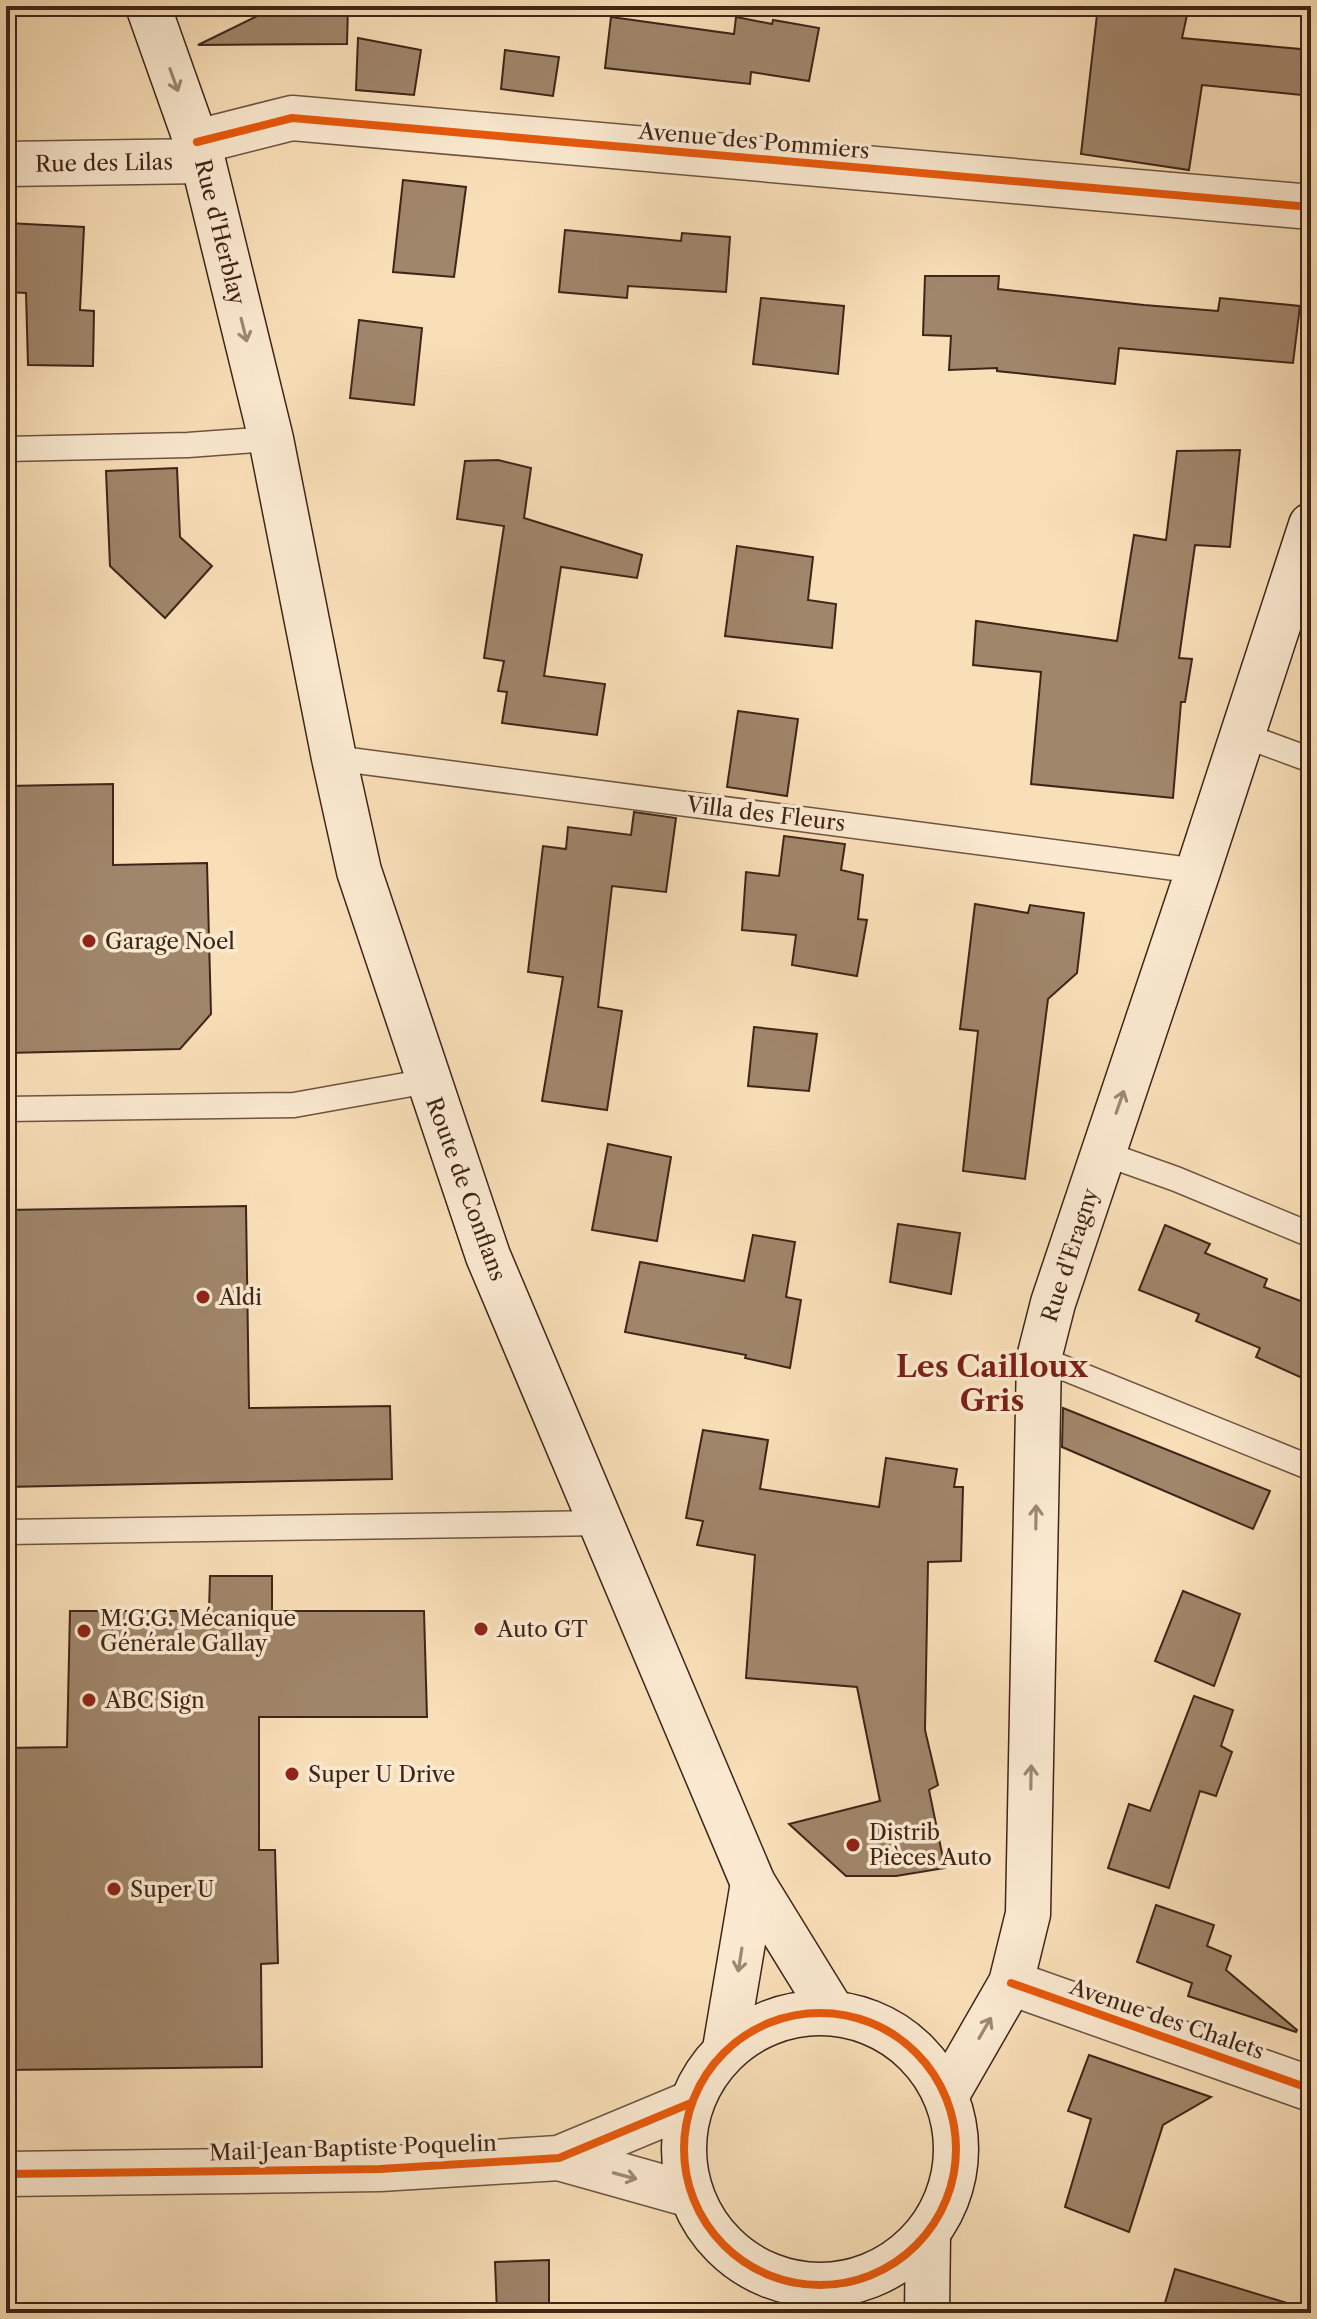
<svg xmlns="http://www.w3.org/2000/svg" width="1317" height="2319" font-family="'Libre Caslon Text',serif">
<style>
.building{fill:#a0866b;stroke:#3f2518;stroke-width:2}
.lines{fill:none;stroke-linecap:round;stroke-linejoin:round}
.lane-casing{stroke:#6e5440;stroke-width:27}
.street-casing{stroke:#6e5440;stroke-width:47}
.secondary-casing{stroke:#3f2518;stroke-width:47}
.lane{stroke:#fbead1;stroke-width:24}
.street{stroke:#fbead1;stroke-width:44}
.secondary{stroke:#fbead1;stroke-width:44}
.cycleway-casing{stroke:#fbead1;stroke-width:13}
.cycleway{stroke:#e8590c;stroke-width:8}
.oneway{stroke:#9d8874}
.poi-dot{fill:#8f2418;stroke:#fbead1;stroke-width:3}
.labels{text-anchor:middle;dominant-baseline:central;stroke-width:7;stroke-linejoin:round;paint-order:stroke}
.street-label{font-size:22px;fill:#3f2518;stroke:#fbead1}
.poi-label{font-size:22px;fill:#3f2518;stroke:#fbead1;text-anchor:start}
.district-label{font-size:30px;font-weight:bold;fill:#7a1f14;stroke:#fbead1}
</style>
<rect width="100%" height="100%" fill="#f9dfb8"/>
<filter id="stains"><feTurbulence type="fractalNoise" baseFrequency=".0025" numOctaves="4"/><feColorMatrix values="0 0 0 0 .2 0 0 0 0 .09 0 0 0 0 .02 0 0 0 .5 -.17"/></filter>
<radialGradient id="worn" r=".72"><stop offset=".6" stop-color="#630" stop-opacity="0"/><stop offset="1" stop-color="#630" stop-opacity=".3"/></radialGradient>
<g class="building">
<polygon points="278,6 348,6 347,44 198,45"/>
<polygon points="1098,6 1189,6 1182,38 1311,50 1311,96 1202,85 1189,170 1081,154"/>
<polygon points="611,17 734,34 736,17 772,24 773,20 819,28 809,81 751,72 750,84 605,68"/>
<polygon points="358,38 421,50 414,95 356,90"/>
<polygon points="505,50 559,57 553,96 501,89"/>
<polygon points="403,180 466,187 454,277 393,272"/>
<polygon points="7,223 84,227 80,310 94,311 93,366 28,365 26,293 6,292"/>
<polygon points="565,230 681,241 682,233 730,237 726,292 628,286 627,298 559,292"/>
<polygon points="925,276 999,276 998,289 1144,305 1218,311 1220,298 1300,306 1293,363 1119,348 1115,384 997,371 997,368 949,370 951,336 923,335"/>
<polygon points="761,298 844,306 838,374 753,364"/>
<polygon points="359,320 422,328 414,405 350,398"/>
<polygon points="1240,450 1230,547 1195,545 1179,658 1192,659 1185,702 1181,702 1173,798 1031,784 1041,672 973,665 976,621 1117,641 1134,535 1166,540 1177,451"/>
<polygon points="498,460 531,468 524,518 642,555 637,578 561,567 544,676 605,684 597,735 502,723 507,692 498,691 504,661 484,658 504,526 457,519 465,461"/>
<polygon points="177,468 180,537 212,566 165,618 110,566 106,471"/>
<polygon points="737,546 813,557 808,600 836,604 832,648 725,636"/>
<polygon points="738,711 798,719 787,796 727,787"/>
<polygon points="113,784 113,865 207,863 211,1014 180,1049 6,1053 6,786"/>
<polygon points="634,812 676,818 666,892 612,886 598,1007 622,1011 607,1110 542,1101 563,977 528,972 543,846 566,849 568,827 631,835"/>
<polygon points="784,836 845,844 841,870 863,875 858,919 867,920 857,976 792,965 796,935 742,930 746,872 779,876"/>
<polygon points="975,904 1028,913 1030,905 1084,913 1077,973 1048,999 1025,1179 963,1171 978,1031 960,1029"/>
<polygon points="754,1027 817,1034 809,1091 748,1086"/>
<polygon points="608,1144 671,1157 657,1241 592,1230"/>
<polygon points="246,1206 249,1408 390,1406 392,1479 6,1487 6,1210"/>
<polygon points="898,1224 960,1233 951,1294 890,1282"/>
<polygon points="1165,1225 1210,1244 1205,1253 1267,1279 1264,1287 1311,1305 1311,1382 1256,1357 1260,1348 1196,1321 1199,1314 1139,1290"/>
<polygon points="753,1235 795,1242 786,1297 801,1300 790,1368 745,1358 746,1355 625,1332 640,1262 744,1281"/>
<polygon points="1063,1408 1270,1491 1253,1529 1062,1447"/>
<polygon points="703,1430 768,1440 760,1489 879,1507 886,1458 957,1469 954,1487 963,1487 961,1561 928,1562 925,1730 938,1785 929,1790 945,1868 896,1876 846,1876 789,1824 880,1801 857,1687 746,1678 755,1555 697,1545 703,1521 686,1518"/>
<polygon points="210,1576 272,1576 272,1611 424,1611 427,1717 259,1717 259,1850 275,1850 278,1963 261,1964 262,2067 6,2070 6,1748 67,1747 70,1611 209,1611"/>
<polygon points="1183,1591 1240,1614 1214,1686 1155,1661"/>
<polygon points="1194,1696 1233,1710 1221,1746 1232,1752 1216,1796 1200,1791 1169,1888 1108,1868 1129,1804 1150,1811"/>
<polygon points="1156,1905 1214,1925 1207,1946 1231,1956 1226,1970 1297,2030 1296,2032 1188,1996 1192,1983 1137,1962"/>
<polygon points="1089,2055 1211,2097 1163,2125 1129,2232 1065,2207 1091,2119 1068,2111"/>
<polygon points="549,2260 549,2313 497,2313 495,2262"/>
<polygon points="1175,2269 1287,2303 1285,2313 1162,2313"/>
</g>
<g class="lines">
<defs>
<g id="lane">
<polyline points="6,449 188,445 271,439"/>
<polyline points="1243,735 1311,760"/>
<polyline points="334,758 1198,871"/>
<polyline points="6,1109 294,1105 428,1081"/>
<polyline points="1103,1153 1176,1179 1311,1235"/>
<polyline points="1039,1358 1311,1468"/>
<polyline points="6,1532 602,1523"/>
</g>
<g id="street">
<polyline points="197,142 292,118 1311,207"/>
<polyline points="6,164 203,161"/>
<polyline points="1011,1983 1311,2089"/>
<polyline points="559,2158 691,2195"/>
<polyline points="6,2174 380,2169 559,2158 691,2103"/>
</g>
<g id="secondary">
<polyline points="148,6 203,161 271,439 334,758 359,871 488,1256 753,1883 833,2013"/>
<circle cx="820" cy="2149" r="136"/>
<polyline points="725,2049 753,1883"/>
<polyline points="946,2096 1011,1983 1028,1914 1039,1358 1053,1303 1198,871 1311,525"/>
<polyline points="927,2313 928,2234"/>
</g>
</defs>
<use href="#lane" class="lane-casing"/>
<use href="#street" class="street-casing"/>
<use href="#secondary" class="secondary-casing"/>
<use href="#lane" class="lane"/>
<use href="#street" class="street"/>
<use href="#secondary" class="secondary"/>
<defs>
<g id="cycleway">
<polyline points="197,142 292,118 1311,207"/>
<polyline points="1011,1983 1311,2089"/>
<circle cx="820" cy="2149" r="136"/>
<polyline points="6,2174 380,2169 559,2158 691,2103"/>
</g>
</defs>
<use href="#cycleway" class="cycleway-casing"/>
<use href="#cycleway" class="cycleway"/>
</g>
<defs><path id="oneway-shaft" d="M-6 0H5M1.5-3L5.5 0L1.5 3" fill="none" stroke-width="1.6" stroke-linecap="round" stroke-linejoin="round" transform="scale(2)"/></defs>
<g class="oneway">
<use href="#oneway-shaft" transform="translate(174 80) rotate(70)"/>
<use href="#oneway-shaft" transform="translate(244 330) rotate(76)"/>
<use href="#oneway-shaft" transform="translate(1120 1102) rotate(-71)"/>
<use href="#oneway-shaft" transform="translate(1036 1517) rotate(-89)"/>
<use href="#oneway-shaft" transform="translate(1031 1777) rotate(-89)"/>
<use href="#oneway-shaft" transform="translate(740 1960) rotate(99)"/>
<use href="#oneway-shaft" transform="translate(985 2028) rotate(-60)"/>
<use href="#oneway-shaft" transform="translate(625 2176) rotate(15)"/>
</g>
<g class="poi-dot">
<circle cx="89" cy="941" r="8"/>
<circle cx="203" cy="1297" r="8"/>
<circle cx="481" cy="1629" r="8"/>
<circle cx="84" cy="1631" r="8"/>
<circle cx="89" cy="1700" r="8"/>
<circle cx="292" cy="1774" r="8"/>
<circle cx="853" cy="1845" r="8"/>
<circle cx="114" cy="1889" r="8"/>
</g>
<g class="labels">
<g class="street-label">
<text transform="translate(754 141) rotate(5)">Avenue des Pommiers</text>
<text transform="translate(104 163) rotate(-1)">Rue des Lilas</text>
<text transform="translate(220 232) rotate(76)">Rue d'Herblay</text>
<text transform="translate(766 814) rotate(7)">Villa des Fleurs</text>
<text transform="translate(466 1189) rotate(70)">Route de Conflans</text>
<text transform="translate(1070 1255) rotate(-72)">Rue d'Eragny</text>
<text transform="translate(1167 2019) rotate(19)">Avenue des Chalets</text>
<text transform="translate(353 2148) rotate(-2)">Mail Jean Baptiste Poquelin</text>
</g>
<g class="poi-label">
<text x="105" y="941">Garage Noel</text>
<text x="219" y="1297">Aldi</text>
<text x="100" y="1618">M.G.G. Mécanique<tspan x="100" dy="25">Générale Gallay</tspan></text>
<text x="497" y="1629">Auto GT</text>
<text x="105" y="1700">ABC Sign</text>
<text x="308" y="1774">Super U Drive</text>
<text x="869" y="1832">Distrib<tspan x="869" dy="25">Pièces Auto</tspan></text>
<text x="130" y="1889">Super U</text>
</g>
<g class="district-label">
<text x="992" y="1366">Les Cailloux<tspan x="992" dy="34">Gris</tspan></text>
</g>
</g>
<rect width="1317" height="2319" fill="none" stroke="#f9dfb8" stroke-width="32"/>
<rect x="8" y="8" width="1301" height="2303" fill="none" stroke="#3f2518" stroke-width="4"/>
<rect x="16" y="16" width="1285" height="2287" fill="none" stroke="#3f2518" stroke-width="2"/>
<rect width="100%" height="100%" filter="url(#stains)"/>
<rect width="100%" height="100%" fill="url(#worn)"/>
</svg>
